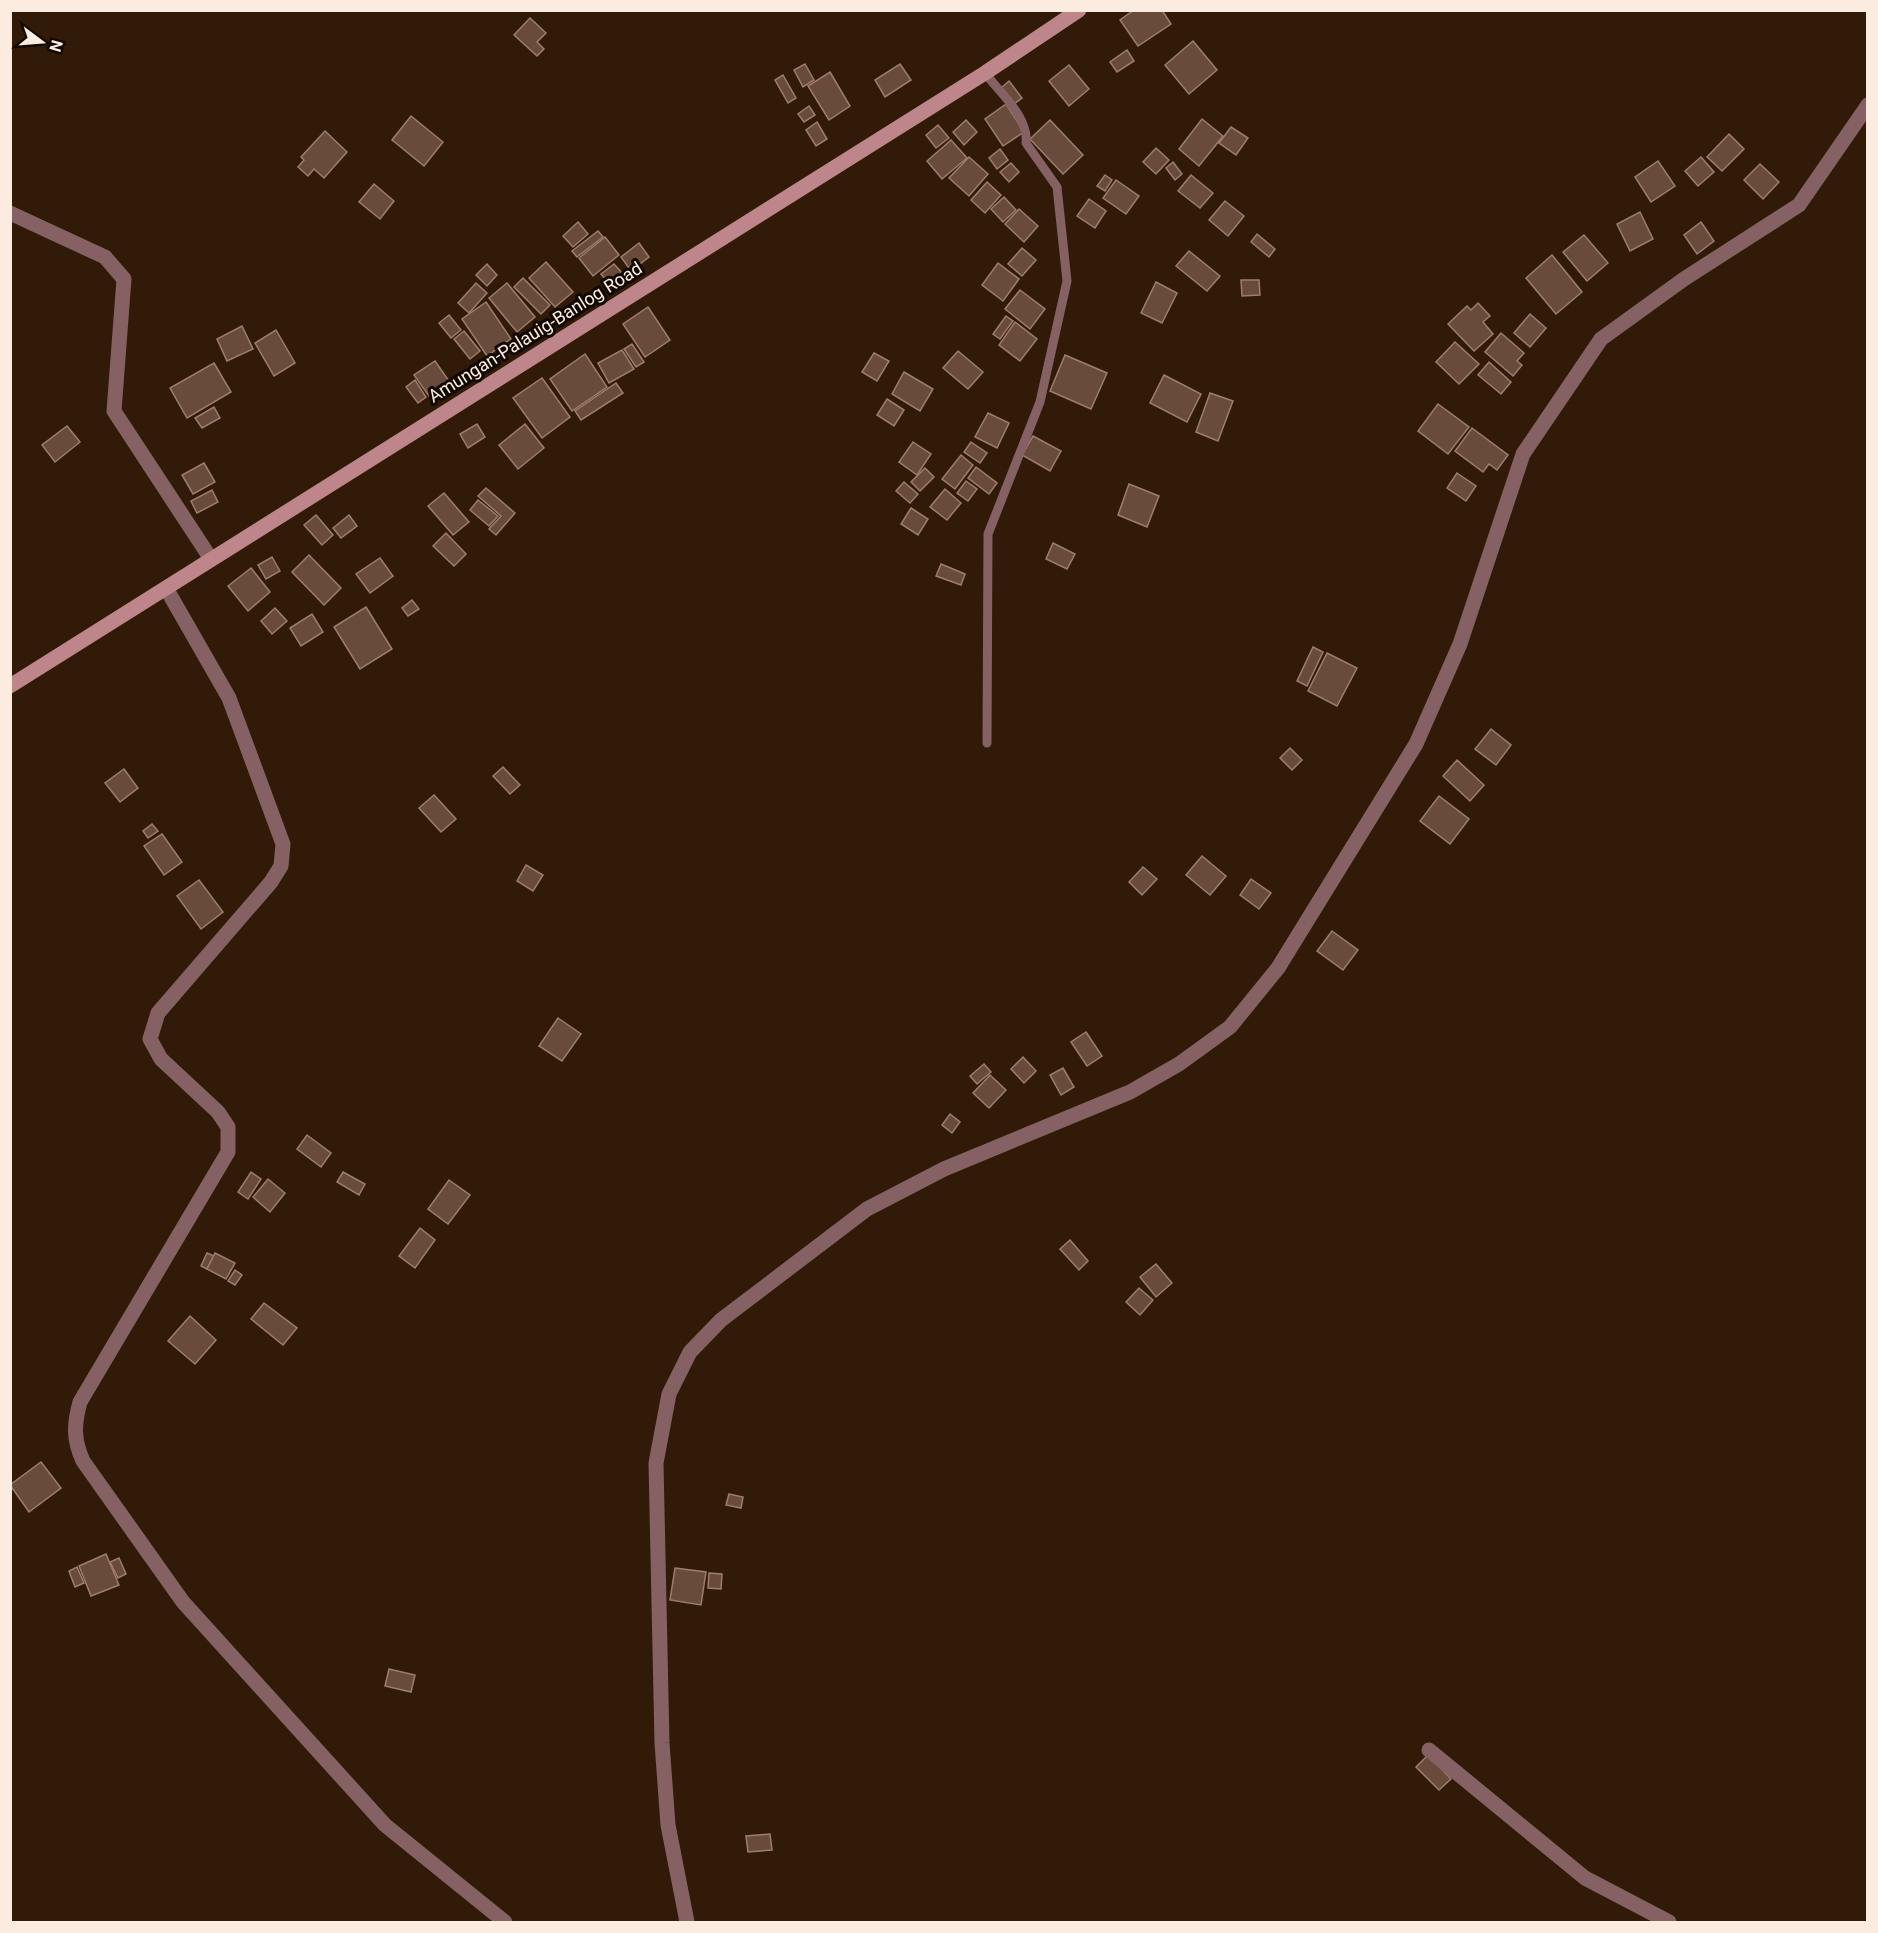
<svg xmlns="http://www.w3.org/2000/svg" width="1878" height="1933" font-family="Roboto,sans-serif">
<style>
.building{fill:#694b3c;stroke:#9e7d6d;stroke-width:1.5}
.lines{fill:none;stroke-linecap:round;stroke-linejoin:round}
.lane{stroke:#856164;stroke-width:9}
.street{stroke:#856164;stroke-width:15}
.secondary{stroke:#be868b;stroke-width:15}
.labels{text-anchor:middle;dominant-baseline:central;stroke-width:6;stroke-linejoin:round;paint-order:stroke}
.street-label{font-size:18px;fill:#fcece0;stroke:#120802}
</style>
<rect width="100%" height="100%" fill="#311a07"/>
<g class="building">
<polygon points="1134,10 1162,10 1171,24 1138,46 1120,20"/>
<polygon points="530,18 546,33 537,42 544,49 537,56 514,35"/>
<polygon points="1193,41 1217,70 1189,94 1165,65"/>
<polygon points="1127,50 1134,61 1117,72 1110,62"/>
<polygon points="805,64 814,80 803,87 794,70"/>
<polygon points="900,64 911,80 885,97 875,80"/>
<polygon points="1069,65 1089,89 1069,106 1049,81"/>
<polygon points="830,72 850,106 829,120 808,86"/>
<polygon points="783,75 796,98 788,103 775,80"/>
<polygon points="1009,81 1022,98 1014,104 1001,88"/>
<polygon points="1006,104 1024,132 1003,146 985,119"/>
<polygon points="809,106 815,115 804,122 798,114"/>
<polygon points="411,116 443,142 424,166 392,140"/>
<polygon points="1202,119 1223,136 1199,166 1179,149"/>
<polygon points="966,120 977,132 964,145 953,132"/>
<polygon points="1050,120 1083,155 1063,174 1030,139"/>
<polygon points="817,122 827,139 816,146 806,130"/>
<polygon points="938,125 949,138 936,148 926,135"/>
<polygon points="1231,127 1248,138 1236,155 1219,143"/>
<polygon points="325,131 347,152 324,178 314,169 308,176 298,167 304,160 301,157"/>
<polygon points="1729,134 1744,149 1722,171 1707,157"/>
<polygon points="951,140 967,158 942,179 927,161"/>
<polygon points="1156,148 1169,160 1156,174 1143,162"/>
<polygon points="1000,149 1008,160 997,169 989,158"/>
<polygon points="969,157 988,174 969,196 949,178"/>
<polygon points="1701,157 1714,172 1698,186 1685,171"/>
<polygon points="1658,161 1675,186 1651,202 1635,177"/>
<polygon points="1173,162 1182,174 1175,180 1166,168"/>
<polygon points="1011,163 1019,172 1009,182 1000,172"/>
<polygon points="1760,164 1779,182 1763,199 1744,180"/>
<polygon points="1105,175 1112,180 1105,191 1097,186"/>
<polygon points="1191,175 1213,193 1200,208 1178,191"/>
<polygon points="1116,180 1139,196 1126,214 1103,198"/>
<polygon points="987,182 1001,195 985,213 971,200"/>
<polygon points="374,184 394,201 380,219 359,202"/>
<polygon points="1004,197 1016,210 1003,222 991,209"/>
<polygon points="1089,199 1106,211 1095,228 1077,216"/>
<polygon points="1225,201 1244,216 1228,236 1209,220"/>
<polygon points="1019,209 1038,226 1024,242 1005,224"/>
<polygon points="1640,212 1653,239 1630,251 1617,224"/>
<polygon points="578,222 588,234 573,247 563,236"/>
<polygon points="1701,222 1714,241 1697,254 1684,235"/>
<polygon points="598,231 603,237 577,257 572,251"/>
<polygon points="1257,234 1275,249 1269,257 1251,242"/>
<polygon points="1584,235 1608,263 1587,281 1563,252"/>
<polygon points="605,237 619,255 593,276 579,258"/>
<polygon points="639,243 649,257 631,271 621,257"/>
<polygon points="1022,248 1036,260 1022,276 1008,264"/>
<polygon points="1189,251 1220,276 1207,291 1176,266"/>
<polygon points="1552,255 1582,292 1556,314 1526,278"/>
<polygon points="546,262 573,292 555,307 529,278"/>
<polygon points="998,263 1019,279 1003,301 982,285"/>
<polygon points="487,264 497,275 487,286 476,275"/>
<polygon points="614,264 623,274 610,285 601,274"/>
<polygon points="523,278 550,305 541,314 514,287"/>
<polygon points="1241,280 1259,280 1260,295 1242,296"/>
<polygon points="1156,282 1177,293 1162,323 1141,313"/>
<polygon points="476,283 487,293 469,313 458,303"/>
<polygon points="507,283 535,317 517,332 489,298"/>
<polygon points="1020,290 1045,309 1030,329 1005,309"/>
<polygon points="486,302 511,339 487,356 462,319"/>
<polygon points="1478,303 1490,316 1483,322 1493,334 1474,351 1448,324 1467,306 1471,310"/>
<polygon points="648,307 670,340 645,357 623,324"/>
<polygon points="1530,314 1546,328 1530,347 1514,333"/>
<polygon points="449,315 461,330 451,338 439,323"/>
<polygon points="1006,316 1013,321 1000,339 993,334"/>
<polygon points="1015,322 1037,339 1020,361 999,345"/>
<polygon points="242,326 253,349 227,361 217,339"/>
<polygon points="276,330 295,363 274,376 255,343"/>
<polygon points="464,331 480,351 470,359 454,339"/>
<polygon points="1501,333 1524,353 1517,361 1522,365 1513,376 1485,352"/>
<polygon points="1455,342 1479,364 1459,384 1436,362"/>
<polygon points="632,344 644,362 636,367 624,349"/>
<polygon points="622,350 634,369 609,383 598,363"/>
<polygon points="958,351 983,372 968,389 943,368"/>
<polygon points="874,353 889,361 877,381 862,372"/>
<polygon points="585,354 607,387 572,411 550,379"/>
<polygon points="1065,355 1107,373 1091,409 1050,391"/>
<polygon points="435,361 449,381 429,396 414,375"/>
<polygon points="1489,362 1511,382 1501,394 1478,375"/>
<polygon points="214,363 231,392 187,418 170,388"/>
<polygon points="904,372 933,389 920,411 892,394"/>
<polygon points="1164,375 1201,394 1187,422 1150,403"/>
<polygon points="542,378 570,417 542,438 513,398"/>
<polygon points="415,380 426,397 418,403 406,387"/>
<polygon points="616,383 623,393 581,420 575,411"/>
<polygon points="1210,393 1233,401 1218,441 1196,432"/>
<polygon points="887,399 904,410 894,426 877,415"/>
<polygon points="1438,404 1469,427 1448,454 1418,431"/>
<polygon points="214,407 220,418 202,428 195,418"/>
<polygon points="988,413 1009,423 997,448 975,437"/>
<polygon points="477,424 485,437 468,448 460,434"/>
<polygon points="525,424 544,448 518,469 499,445"/>
<polygon points="67,426 80,442 55,462 42,445"/>
<polygon points="1472,428 1508,455 1497,470 1489,464 1483,472 1455,451"/>
<polygon points="1033,436 1061,451 1050,471 1022,455"/>
<polygon points="913,442 931,454 917,475 899,462"/>
<polygon points="971,442 987,453 980,463 964,452"/>
<polygon points="961,455 973,465 955,489 942,479"/>
<polygon points="204,463 215,482 193,494 182,475"/>
<polygon points="976,467 997,483 989,494 968,478"/>
<polygon points="925,468 934,477 920,491 911,482"/>
<polygon points="1457,473 1476,486 1466,501 1447,488"/>
<polygon points="966,481 977,489 968,501 957,493"/>
<polygon points="904,482 918,494 910,503 896,491"/>
<polygon points="1129,484 1159,496 1147,527 1118,515"/>
<polygon points="486,488 515,513 496,535 489,529 501,516 478,496"/>
<polygon points="945,489 961,503 947,520 930,507"/>
<polygon points="212,490 218,502 197,513 191,501"/>
<polygon points="444,493 469,522 453,535 428,506"/>
<polygon points="478,500 498,516 489,526 470,510"/>
<polygon points="911,508 928,519 918,535 901,524"/>
<polygon points="316,515 333,535 322,545 304,525"/>
<polygon points="349,515 357,526 341,538 333,528"/>
<polygon points="446,533 466,554 454,566 433,546"/>
<polygon points="1053,543 1075,554 1067,569 1046,559"/>
<polygon points="309,555 341,588 324,605 292,572"/>
<polygon points="272,557 280,571 266,579 258,565"/>
<polygon points="380,558 393,576 370,593 356,574"/>
<polygon points="941,564 965,574 961,585 936,576"/>
<polygon points="251,568 270,592 248,611 228,586"/>
<polygon points="412,600 419,609 408,616 402,608"/>
<polygon points="366,607 392,649 360,669 334,627"/>
<polygon points="275,608 287,621 272,634 261,621"/>
<polygon points="312,614 323,632 301,646 290,628"/>
<polygon points="1313,647 1323,652 1307,686 1297,681"/>
<polygon points="1327,653 1357,668 1337,706 1308,691"/>
<polygon points="1491,729 1511,745 1496,765 1475,749"/>
<polygon points="1290,748 1302,760 1292,770 1280,758"/>
<polygon points="1457,760 1484,785 1470,801 1443,776"/>
<polygon points="503,767 520,785 510,794 493,776"/>
<polygon points="124,769 138,788 120,802 105,783"/>
<polygon points="434,795 456,819 441,832 419,808"/>
<polygon points="1439,796 1469,819 1450,844 1420,821"/>
<polygon points="152,824 158,831 148,838 143,831"/>
<polygon points="162,834 182,862 164,875 144,846"/>
<polygon points="1202,856 1226,876 1210,895 1186,875"/>
<polygon points="526,865 543,875 533,891 517,881"/>
<polygon points="1143,867 1157,879 1142,895 1129,882"/>
<polygon points="1251,879 1271,893 1259,909 1240,895"/>
<polygon points="199,880 223,912 201,929 177,896"/>
<polygon points="1332,931 1358,950 1343,970 1317,951"/>
<polygon points="558,1018 581,1034 562,1061 539,1046"/>
<polygon points="1086,1032 1102,1056 1087,1066 1071,1042"/>
<polygon points="1023,1057 1036,1071 1024,1083 1011,1069"/>
<polygon points="984,1064 991,1072 977,1084 970,1076"/>
<polygon points="1063,1068 1074,1087 1061,1095 1050,1075"/>
<polygon points="990,1075 1006,1090 989,1108 973,1093"/>
<polygon points="950,1114 960,1122 952,1133 942,1125"/>
<polygon points="307,1135 331,1153 321,1167 297,1149"/>
<polygon points="251,1172 261,1179 248,1199 238,1192"/>
<polygon points="343,1172 365,1184 359,1195 337,1182"/>
<polygon points="268,1179 285,1193 270,1212 253,1197"/>
<polygon points="449,1180 470,1195 448,1224 428,1209"/>
<polygon points="420,1228 435,1240 415,1268 399,1256"/>
<polygon points="1070,1240 1088,1261 1079,1270 1060,1249"/>
<polygon points="207,1253 214,1256 207,1269 201,1266"/>
<polygon points="215,1253 235,1263 226,1279 207,1269"/>
<polygon points="1156,1264 1172,1283 1156,1297 1140,1277"/>
<polygon points="235,1270 242,1275 235,1285 228,1281"/>
<polygon points="1139,1288 1153,1300 1140,1315 1126,1302"/>
<polygon points="264,1303 297,1328 283,1345 251,1319"/>
<polygon points="190,1316 216,1340 195,1364 168,1341"/>
<polygon points="41,1462 61,1488 29,1512 10,1485"/>
<polygon points="729,1494 743,1497 741,1508 726,1505"/>
<polygon points="106,1554 119,1585 91,1596 79,1566"/>
<polygon points="119,1558 126,1574 118,1578 110,1562"/>
<polygon points="77,1567 84,1583 75,1587 69,1571"/>
<polygon points="675,1568 706,1572 701,1605 670,1600"/>
<polygon points="709,1573 722,1574 721,1589 708,1588"/>
<polygon points="389,1669 415,1675 411,1692 385,1686"/>
<polygon points="1428,1755 1451,1779 1439,1790 1416,1767"/>
<polygon points="770,1834 772,1850 748,1852 746,1836"/>
</g>
<g class="lines">
<path class="lane" d="M 985,73 C 1000,93 1029,117 1026,143 L 1057,187 L 1067,281 L 1040,402 L 988,534 L 987,743"/>
<g class="street">
<polyline points="10,213 105,257 124,279 114,411 211,559"/>
<path d="M 166,588 L 229,698 L 283,844 L 281,866 L 271,882 L 158,1013 L 150,1039 L 161,1059 L 218,1112 L 228,1127 L 228,1152 L 80,1402 C 74,1424 73,1439 83,1461 L 183,1602 L 385,1825 L 505,1922"/>
<polyline points="1429,1750 1585,1878 1669,1922"/>
<polyline points="687,1922 668,1825 662,1743 656,1463 669,1394 690,1352 721,1320 867,1209 944,1169 1130,1092 1179,1064 1230,1027 1278,968 1416,744 1460,644 1523,454 1601,339 1684,279 1799,205 1868,105"/>
</g>
<polyline class="secondary" points="10,686 985,73 1079,10"/>
</g>
<g class="labels">
<g class="street-label">
<text transform="translate(535 332) rotate(-32)">Amungan-Palauig-Banlog Road</text>
</g>
</g>
<rect width="1878" height="1933" fill="none" stroke="#fcece0" stroke-width="24"/>
<g transform="translate(42 42) rotate(106)" stroke="#120802" stroke-width="4.5" paint-order="stroke">
<path d="M0-4.5L10 22L0 15L-10 22Z" fill="#fcece0"/>
<text y="-9" font-size="16" font-weight="bold" text-anchor="middle" fill="#fcece0">N</text>
</g>
</svg>
